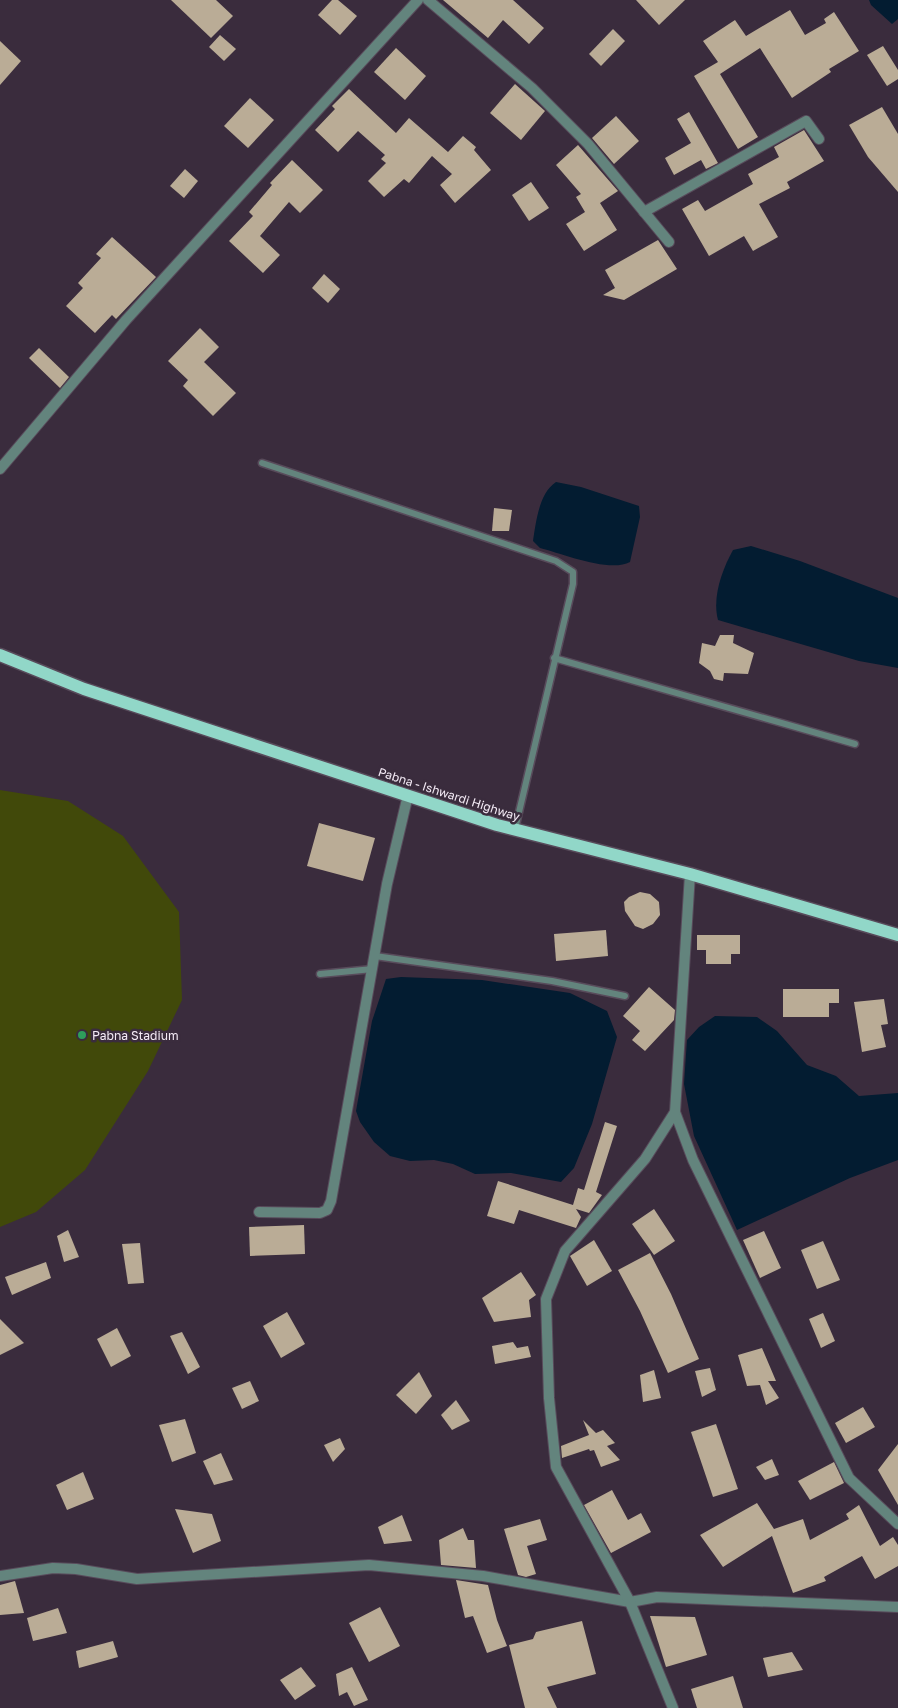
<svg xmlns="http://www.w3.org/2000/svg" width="898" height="1708" font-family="'Golos Text',sans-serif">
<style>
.green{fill:#41490a}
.water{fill:#031c31}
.building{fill:#baac96}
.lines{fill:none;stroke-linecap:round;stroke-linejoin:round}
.service-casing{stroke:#584b5b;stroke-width:9}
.minor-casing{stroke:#584b5b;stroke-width:12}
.tertiary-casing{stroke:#584b5b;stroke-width:12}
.primary-casing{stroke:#584b5b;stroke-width:15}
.service{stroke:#63847d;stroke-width:6}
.minor{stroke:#63847d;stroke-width:10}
.tertiary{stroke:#63847d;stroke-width:10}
.primary{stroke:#91d7c8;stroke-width:12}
.leisure-dot{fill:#2e9e5b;stroke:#3a2c3d;stroke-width:2}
.labels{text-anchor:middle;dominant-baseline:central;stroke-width:5;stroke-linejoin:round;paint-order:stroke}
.street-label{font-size:12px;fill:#f4ebf6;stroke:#3a2c3d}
.poi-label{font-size:12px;fill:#f4ebf6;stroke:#3a2c3d;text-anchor:start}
</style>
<rect width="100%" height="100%" fill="#3a2c3d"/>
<polygon class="green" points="0,790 68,801 123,836 179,912 182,1000 148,1071 85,1170 36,1212 0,1227"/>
<g class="water">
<polygon points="869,0 898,0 898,19 892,24 871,5"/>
<path d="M 556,482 L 581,487 L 639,506 L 640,517 L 630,562 C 610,573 563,554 540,548 L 533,541 C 536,522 539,493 556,482 Z"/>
<path d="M 751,546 L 800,561 L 898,598 L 898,668 L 859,661 L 718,620 C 712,597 722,570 733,550 Z"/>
<polygon points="401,977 482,980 570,993 607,1011 617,1037 592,1124 574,1168 561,1182 511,1173 475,1174 453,1164 434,1160 410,1161 390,1156 374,1142 360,1122 356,1111 372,1021 386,979"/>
<polygon points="715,1016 757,1017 777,1031 807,1065 836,1076 859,1096 898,1093 898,1160 850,1178 737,1230 694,1136 684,1084 687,1040 699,1027"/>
</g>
<g class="building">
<polygon points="171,0 216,0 233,16 211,38"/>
<polygon points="332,0 338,0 357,16 340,35 318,15"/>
<polygon points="443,0 513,0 544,28 529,44 503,20 488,38"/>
<polygon points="636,0 685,0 659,25"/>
<polygon points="790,10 805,35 826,23 824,19 834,12 859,51 829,69 831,72 792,98 760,48 720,74 758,137 738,149 694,76 718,62 703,41 735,20 746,36"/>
<polygon points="613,29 625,41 601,66 589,54"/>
<polygon points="220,35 236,49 224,61 209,47"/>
<polygon points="0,41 21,61 0,85"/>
<polygon points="883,46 898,70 898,79 887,86 867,55"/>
<polygon points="396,48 426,76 405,100 374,72"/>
<polygon points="515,84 545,111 521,140 490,113"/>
<polygon points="349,89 396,133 409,118 448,152 463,136 476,147 474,150 491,170 455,203 440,185 452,174 432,156 409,183 404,179 384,197 368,181 386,163 381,159 385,155 358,131 338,152 315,130 335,109 332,106"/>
<polygon points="250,98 274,120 248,148 224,126"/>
<polygon points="882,107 898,134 898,192 868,157 849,125"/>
<polygon points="689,112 718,163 706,169 701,160 674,175 665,158 691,143 677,119"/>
<polygon points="616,116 639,141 614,164 592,138"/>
<polygon points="804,130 824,161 787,182 790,188 759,204 778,237 753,251 744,236 709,256 682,209 698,200 705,211 753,184 748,174 779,157 774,147"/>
<polygon points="578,145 618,191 600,203 617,230 584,251 566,224 585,212 576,197 581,194 556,165"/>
<polygon points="292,160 323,190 300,213 289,202 260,236 280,255 263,273 229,241 253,216 249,212 272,185 270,183"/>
<polygon points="185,169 198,181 184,198 170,186"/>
<polygon points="531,182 549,208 529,221 512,195"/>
<polygon points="112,237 156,277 116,319 112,315 95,333 66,306 83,288 78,283 101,258 96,254"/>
<polygon points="658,240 677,269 624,300 603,295 615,288 605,270"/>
<polygon points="324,274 340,289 328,303 312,288"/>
<polygon points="200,328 219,347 204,362 236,393 213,416 183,386 188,380 168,361"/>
<polygon points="39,348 69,377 60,388 29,358"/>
<polygon points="494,508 512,510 509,531 492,531"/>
<polygon points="720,635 734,635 733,643 754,653 748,674 724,673 723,681 714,679 710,671 699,663 702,643 715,646"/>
<polygon points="319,823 375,838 363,881 307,866"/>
<polygon points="640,892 650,894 659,902 660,915 653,924 643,929 635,926 625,911 624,902 629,897"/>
<polygon points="606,930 608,956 556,961 554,934"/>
<polygon points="697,935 740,935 740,954 731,954 731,964 706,964 706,950 697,950"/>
<polygon points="649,987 675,1010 674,1020 645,1051 632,1040 640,1031 623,1016"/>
<polygon points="783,989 839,989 839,1003 829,1003 829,1017 783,1017"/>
<polygon points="884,999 888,1024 881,1025 886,1047 862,1052 854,1002"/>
<polygon points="605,1122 617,1126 596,1192 602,1195 589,1213 576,1209 581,1217 576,1228 519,1210 514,1224 487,1216 498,1181 573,1205 578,1188 584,1190"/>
<polygon points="654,1209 675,1241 654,1255 632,1224"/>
<polygon points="304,1225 305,1254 250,1256 249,1227"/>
<polygon points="68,1230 79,1257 64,1262 57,1236"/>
<polygon points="764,1231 781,1268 760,1278 743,1240"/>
<polygon points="594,1240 612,1271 587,1286 570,1256"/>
<polygon points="823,1241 840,1280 817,1289 801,1250"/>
<polygon points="140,1243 144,1283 128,1284 122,1244"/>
<polygon points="650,1253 671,1294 699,1359 668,1373 640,1311 618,1270"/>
<polygon points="46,1262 51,1278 12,1295 5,1277"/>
<polygon points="521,1272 536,1295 529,1300 531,1317 494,1322 482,1298"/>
<polygon points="287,1312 305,1344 281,1358 263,1326"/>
<polygon points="823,1313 835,1341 821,1348 809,1319"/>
<polygon points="0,1319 24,1343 0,1355"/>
<polygon points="117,1328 131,1356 111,1367 97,1339"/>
<polygon points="182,1332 200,1367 188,1374 170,1336"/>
<polygon points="513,1342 517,1348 528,1346 531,1357 495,1364 492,1346"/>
<polygon points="762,1348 776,1381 768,1381 779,1398 766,1405 760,1385 747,1386 738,1355"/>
<polygon points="710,1368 716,1390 702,1397 695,1371"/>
<polygon points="654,1370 661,1398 643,1402 640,1375"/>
<polygon points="419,1372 432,1396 416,1414 396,1395"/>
<polygon points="250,1381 259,1401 242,1409 232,1388"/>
<polygon points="456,1400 470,1421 452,1430 441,1415"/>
<polygon points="863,1407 875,1427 846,1443 835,1423"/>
<polygon points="185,1419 196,1453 172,1462 159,1425"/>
<polygon points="583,1420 596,1433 603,1430 615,1443 607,1446 620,1460 601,1467 594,1450 590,1451 589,1449 562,1458 561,1446 589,1435"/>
<polygon points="716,1424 738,1489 713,1497 691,1432"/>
<polygon points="340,1438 345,1449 333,1462 324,1445"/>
<polygon points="898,1444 898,1505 878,1470"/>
<polygon points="221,1453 233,1480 214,1485 203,1461"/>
<polygon points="772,1459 779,1475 765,1480 756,1467"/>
<polygon points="834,1462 844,1483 810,1500 798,1481"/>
<polygon points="83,1472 94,1499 67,1510 56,1485"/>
<polygon points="612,1490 628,1520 641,1513 651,1532 611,1553 584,1505"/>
<polygon points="757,1503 774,1529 803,1519 810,1540 849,1519 846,1514 859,1505 880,1546 893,1537 898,1545 898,1566 875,1579 862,1556 824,1577 826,1581 793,1593 772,1536 723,1567 700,1535"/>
<polygon points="175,1509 212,1514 221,1541 193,1553"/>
<polygon points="402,1515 412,1541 384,1544 378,1527"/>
<polygon points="540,1519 547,1540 527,1546 536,1574 526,1577 518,1575 504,1529"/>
<polygon points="463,1528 468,1540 474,1540 476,1568 441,1565 439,1540"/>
<polygon points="456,1580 488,1585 497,1620 507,1646 487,1653 473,1616 465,1618"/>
<polygon points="15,1581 24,1613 0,1615 0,1585"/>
<polygon points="380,1607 400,1646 369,1662 349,1623"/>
<polygon points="58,1608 67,1633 33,1641 27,1618"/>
<polygon points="650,1616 695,1617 707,1655 666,1667"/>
<polygon points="582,1621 596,1674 547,1687 557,1708 525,1708 509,1645 533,1639 536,1632"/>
<polygon points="113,1641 118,1657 79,1668 76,1651"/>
<polygon points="792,1652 803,1670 768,1677 763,1658"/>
<polygon points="301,1667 316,1686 295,1700 280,1680"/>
<polygon points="352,1667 368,1700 354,1706 347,1692 339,1696 336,1674"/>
<polygon points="733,1676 743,1708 697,1708 691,1689"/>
</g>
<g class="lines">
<defs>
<g id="service">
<polyline points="262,463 556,561 573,572 573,584 515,829"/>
<polyline points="554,658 855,744"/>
<polyline points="375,956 552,981 625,996"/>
<polyline points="320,974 373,969"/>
</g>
<g id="minor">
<polyline points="428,0 532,88 588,144 669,242"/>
<polyline points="644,212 806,121 819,139"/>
<polyline points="675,1112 693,1160 849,1478 898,1524"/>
<polyline points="259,1212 320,1213 327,1210 331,1201 387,884 408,795"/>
<polyline points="0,1576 53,1568 76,1569 137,1579 369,1565 483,1576 630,1602 657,1597 898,1607"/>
<polyline points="673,1708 630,1602 556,1467 549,1398 546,1299 565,1251 645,1159 675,1112 690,874"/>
</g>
<polyline id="tertiary" points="0,469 126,320 418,0"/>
<polyline id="primary" points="0,655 84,689 497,825 690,874 898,935"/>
</defs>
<use href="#service" class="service-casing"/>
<use href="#minor" class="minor-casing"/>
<use href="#tertiary" class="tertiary-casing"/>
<use href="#primary" class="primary-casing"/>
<use href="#service" class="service"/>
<use href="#minor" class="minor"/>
<use href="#tertiary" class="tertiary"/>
<use href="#primary" class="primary"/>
</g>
<circle class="leisure-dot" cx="82" cy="1035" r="5"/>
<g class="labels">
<g class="street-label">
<text transform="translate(449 794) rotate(18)">Pabna - Ishwardi Highway</text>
</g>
<g class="poi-label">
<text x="92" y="1035">Pabna Stadium</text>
</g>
</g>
</svg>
